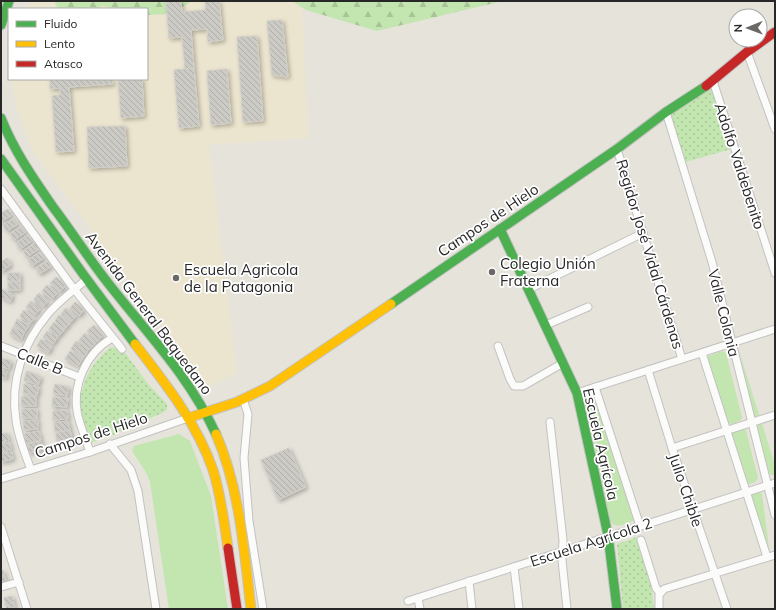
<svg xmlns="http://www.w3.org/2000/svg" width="776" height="610" font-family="Mulish,sans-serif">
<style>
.education{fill:#ebe4ce}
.grass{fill:#c3e5b0}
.forest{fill:url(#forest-firs)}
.park{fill:url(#park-dots)}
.building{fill:url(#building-back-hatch);stroke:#d1cec8;filter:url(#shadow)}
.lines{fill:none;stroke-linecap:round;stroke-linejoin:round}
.street-casing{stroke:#c3c2c2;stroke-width:9}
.fast-casing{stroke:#c3c2c2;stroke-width:11}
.slow-casing{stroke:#c3c2c2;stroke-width:11}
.jam-casing{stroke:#c3c2c2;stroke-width:11}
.street{stroke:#fbfbfa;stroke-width:7}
.fast{stroke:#4caf50;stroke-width:9}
.slow{stroke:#ffc107;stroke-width:9}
.jam{stroke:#c62828;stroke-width:9}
.poi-dot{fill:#6a6966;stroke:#fff;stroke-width:1.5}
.labels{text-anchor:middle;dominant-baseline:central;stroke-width:3.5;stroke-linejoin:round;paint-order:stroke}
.street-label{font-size:15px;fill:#272727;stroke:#fff}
.poi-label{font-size:15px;fill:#272727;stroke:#fff;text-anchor:start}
</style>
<defs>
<pattern id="forest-firs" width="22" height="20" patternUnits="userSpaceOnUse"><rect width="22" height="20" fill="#c3e5b0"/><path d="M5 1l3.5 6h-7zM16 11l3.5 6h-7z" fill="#a8c497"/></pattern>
<pattern id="park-dots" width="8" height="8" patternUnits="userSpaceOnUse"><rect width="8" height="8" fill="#c3e5b0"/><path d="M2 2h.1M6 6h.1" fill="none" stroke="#a8c497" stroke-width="1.8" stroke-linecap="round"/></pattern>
<pattern id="building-back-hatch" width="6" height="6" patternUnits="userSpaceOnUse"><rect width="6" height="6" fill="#cccac5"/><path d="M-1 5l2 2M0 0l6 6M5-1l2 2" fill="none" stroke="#afaea9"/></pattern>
<filter id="shadow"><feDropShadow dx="2" dy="2" stdDeviation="2" flood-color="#0004"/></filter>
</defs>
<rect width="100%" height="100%" fill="#e6e3db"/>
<polygon class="education" points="30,1 302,1 308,138 209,145 237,373 208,387 32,150 17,111 11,79 147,79 147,9 27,9"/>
<g class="grass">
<polygon points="722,351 726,353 742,417 741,420 733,424 727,423 706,357"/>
<polygon points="739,351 775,465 775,475 771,475 767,471"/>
<path d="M 587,394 L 593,395 L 596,401 L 634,518 L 633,521 C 626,524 616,529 611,522 L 582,401 L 583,398 Z"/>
<polygon points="745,427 758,478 755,482 750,484 747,484 730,431"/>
<polygon points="179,434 190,441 211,496 228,609 169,609 150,482 147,474 132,451 134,446"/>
<polygon points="760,492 762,494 769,547 768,546 751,498 752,494"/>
</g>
<g class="forest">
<polygon points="54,1 193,1 169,14 148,15 147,9 120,9 103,6 94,9 58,9"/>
<polygon points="292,1 503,1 377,31 306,10"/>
</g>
<g class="park">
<polygon points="711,85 731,149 686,162 670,113"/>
<path d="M 111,347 L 117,348 L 126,354 L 148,384 L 167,404 L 167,410 L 164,412 L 116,434 L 90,443 C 87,435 82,426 81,417 C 77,390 89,364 111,347 Z"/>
<polygon points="637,537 651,579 654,609 623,609 617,544"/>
</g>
<g class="building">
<polygon points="181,1 182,12 206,10 205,1 219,1 223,40 208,42 207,29 191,30 194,68 185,69 182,37 169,38 166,2"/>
<polygon points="282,20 288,77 272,75 267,21"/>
<polygon points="257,36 263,121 243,122 237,37"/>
<polygon points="194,68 199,126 179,128 174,70"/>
<polygon points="227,69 231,123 211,125 207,71"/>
<polygon points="50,79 112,79 113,84 69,87 74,151 56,152 52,96 60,95 60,88 50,89"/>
<polygon points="118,79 142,79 144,116 121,118"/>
<polygon points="125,126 127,166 89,168 87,127"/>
<polygon points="8,209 12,215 1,222 1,213"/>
<polygon points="15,218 18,224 7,231 3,225"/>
<polygon points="22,226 26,232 14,240 10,234"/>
<polygon points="28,235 32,241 20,249 16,243"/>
<polygon points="35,243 39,249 27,257 23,251"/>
<polygon points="40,252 44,258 32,266 28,260"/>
<polygon points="7,258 11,265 1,272 1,262"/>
<polygon points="48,261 51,267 39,274 36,268"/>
<polygon points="7,273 20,273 20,281 8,281"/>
<polygon points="56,277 65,286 60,292 50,283"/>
<rect x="8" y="282" width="12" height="8"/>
<polygon points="47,285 57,293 52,299 42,291"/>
<polygon points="2,289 13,295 10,302 1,297"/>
<polygon points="39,293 48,301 43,307 34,299"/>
<polygon points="31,301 40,309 35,315 26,307"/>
<polygon points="75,302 84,310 79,316 70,308"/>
<polygon points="66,308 76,316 71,322 61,314"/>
<polygon points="24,310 35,318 30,324 20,316"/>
<polygon points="59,315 70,323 65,329 55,321"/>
<polygon points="17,319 29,325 25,332 14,326"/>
<polygon points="54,322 64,330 59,336 49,329"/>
<polygon points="94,325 103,336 97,342 87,331"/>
<polygon points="13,327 24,333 21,340 10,334"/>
<polygon points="47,331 58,337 53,344 43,337"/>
<polygon points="85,333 96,343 90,349 79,340"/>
<polygon points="41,339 52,346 48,353 37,346"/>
<polygon points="76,341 89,349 84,357 71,349"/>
<polygon points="70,351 83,358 78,366 65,359"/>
<polygon points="1,358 11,361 9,369 1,366"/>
<polygon points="1,369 7,371 6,378 1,377"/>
<polygon points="27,371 41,377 38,385 24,380"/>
<polygon points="24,384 39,387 37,396 23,393"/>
<polygon points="55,384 69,387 67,396 53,393"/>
<polygon points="22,396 36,397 36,406 21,406"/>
<polygon points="53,397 68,398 67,407 52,406"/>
<rect x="22" y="409" width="15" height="9"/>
<polygon points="67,410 68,419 53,420 53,411"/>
<polygon points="38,420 38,429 24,430 23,421"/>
<polygon points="68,421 70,430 55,432 54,423"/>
<polygon points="70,430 72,439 57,442 56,433"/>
<polygon points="39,431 41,440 26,443 24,434"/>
<polygon points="7,433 9,440 1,442 1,434"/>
<polygon points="41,441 43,449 29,453 27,444"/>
<polygon points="10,442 11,450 1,452 1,444"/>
<polygon points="289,448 306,487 278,500 261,460"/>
<polygon points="12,452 13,459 1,462 1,454"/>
<polygon points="3,570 6,581 1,582 1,571"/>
<polygon points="12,596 15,607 7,609 4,598"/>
</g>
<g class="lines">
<defs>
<g id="street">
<polyline points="747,52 775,129"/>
<polyline points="713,81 775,273"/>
<polyline points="666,112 712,262 775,515"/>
<polyline points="617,149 682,359"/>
<polyline points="1,189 74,289 122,349"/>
<polyline points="529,289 643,233"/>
<polyline points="546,325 588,307"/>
<polyline points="1,346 79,377"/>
<polyline points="498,346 510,379 514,386 523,386 563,363"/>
<polyline points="702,353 767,557"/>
<polyline points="648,370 672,448 727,609"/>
<polyline points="595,387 640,526"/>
<polyline points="577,393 775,329"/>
<polyline points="243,399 248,414 244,458 249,521 263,609"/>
<polyline points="550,422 563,540 562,560 567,609"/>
<polyline points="110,444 131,470 138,491 156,609"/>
<polyline points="672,448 775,415"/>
<path d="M 90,452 C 86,440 81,428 78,416 C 71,386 86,353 112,338"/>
<path d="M 31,470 C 25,453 18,437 16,420 C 10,381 23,343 48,314 C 59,301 74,290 87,279"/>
<polyline points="1,479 90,452 188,418"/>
<polyline points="1,527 27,609"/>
<polyline points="641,540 656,588 660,593"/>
<polyline points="514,567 519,609"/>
<polyline points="469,581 472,609"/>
<polyline points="1,587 19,582"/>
<polyline points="418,598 420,609"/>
<polyline points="408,601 775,483"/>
<polyline points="659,609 659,595 664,589 775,555"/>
</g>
<g id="fast">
<polyline points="1,25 9,1"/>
<path d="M 1,118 C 14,151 33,178 53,207 C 72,232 89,259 108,283 C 147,333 189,376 216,434"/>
<polyline points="1,159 83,274 135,344"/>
<polyline points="500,229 577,393 608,535 617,609"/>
<polyline points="391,304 617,149 666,112 706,86"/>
</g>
<g id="slow">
<path d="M 135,344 C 165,383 197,423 213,470 C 221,495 224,522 228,548"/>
<polyline points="188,418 237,402 270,386 391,304"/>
<path d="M 216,434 C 240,489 244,551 251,609"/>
</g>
<g id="jam">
<polyline points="706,86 747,52 775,32"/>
<polyline points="228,548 237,609"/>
</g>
</defs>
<use href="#street" class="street-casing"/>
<use href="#fast" class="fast-casing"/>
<use href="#slow" class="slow-casing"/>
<use href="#jam" class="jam-casing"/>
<use href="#street" class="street"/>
<use href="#fast" class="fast"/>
<use href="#slow" class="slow"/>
<use href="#jam" class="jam"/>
</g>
<g class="poi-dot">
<circle cx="492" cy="272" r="4"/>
<circle cx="176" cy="278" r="4"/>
</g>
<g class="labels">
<g class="street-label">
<text transform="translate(740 166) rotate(72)">Adolfo Valdebenito</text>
<text transform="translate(488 220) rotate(-34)">Campos de Hielo</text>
<text transform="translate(650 254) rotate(73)">Regidor José Vidal Cárdenas</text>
<text transform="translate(149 313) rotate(53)">Avenida General Baquedano</text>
<text transform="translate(724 313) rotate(76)">Valle Colonia</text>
<text transform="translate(40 361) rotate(22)">Calle B</text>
<text transform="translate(91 435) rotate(-18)">Campos de Hielo</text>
<text transform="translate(601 444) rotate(77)">Escuela Agrícola</text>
<text transform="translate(686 490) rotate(71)">Julio Chible</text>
<text transform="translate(591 542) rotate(-18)">Escuela Agrícola 2</text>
</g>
<g class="poi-label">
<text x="500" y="263">Colegio Unión<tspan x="500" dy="17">Fraterna</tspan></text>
<text x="184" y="269">Escuela Agricola<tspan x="184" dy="17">de la Patagonia</tspan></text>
</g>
</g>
<rect width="776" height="610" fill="none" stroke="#272727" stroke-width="4"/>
<rect x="8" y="8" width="140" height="72" fill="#ffffff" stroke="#a9a9a9"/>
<rect x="16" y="21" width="20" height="6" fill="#4caf50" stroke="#a9a9a9"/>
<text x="44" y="28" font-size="12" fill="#272727">Fluido</text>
<rect x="16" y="41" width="20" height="6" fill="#ffc107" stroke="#a9a9a9"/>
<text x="44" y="48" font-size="12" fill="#272727">Lento</text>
<rect x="16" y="61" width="20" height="6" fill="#c62828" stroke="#a9a9a9"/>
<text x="44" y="68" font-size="12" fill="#272727">Atasco</text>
<g transform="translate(748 28) rotate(269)"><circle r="19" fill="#ffffff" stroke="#a9a9a9"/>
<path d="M0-3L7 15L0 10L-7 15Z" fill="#6a6966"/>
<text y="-6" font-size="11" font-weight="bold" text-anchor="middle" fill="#272727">N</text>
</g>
</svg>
